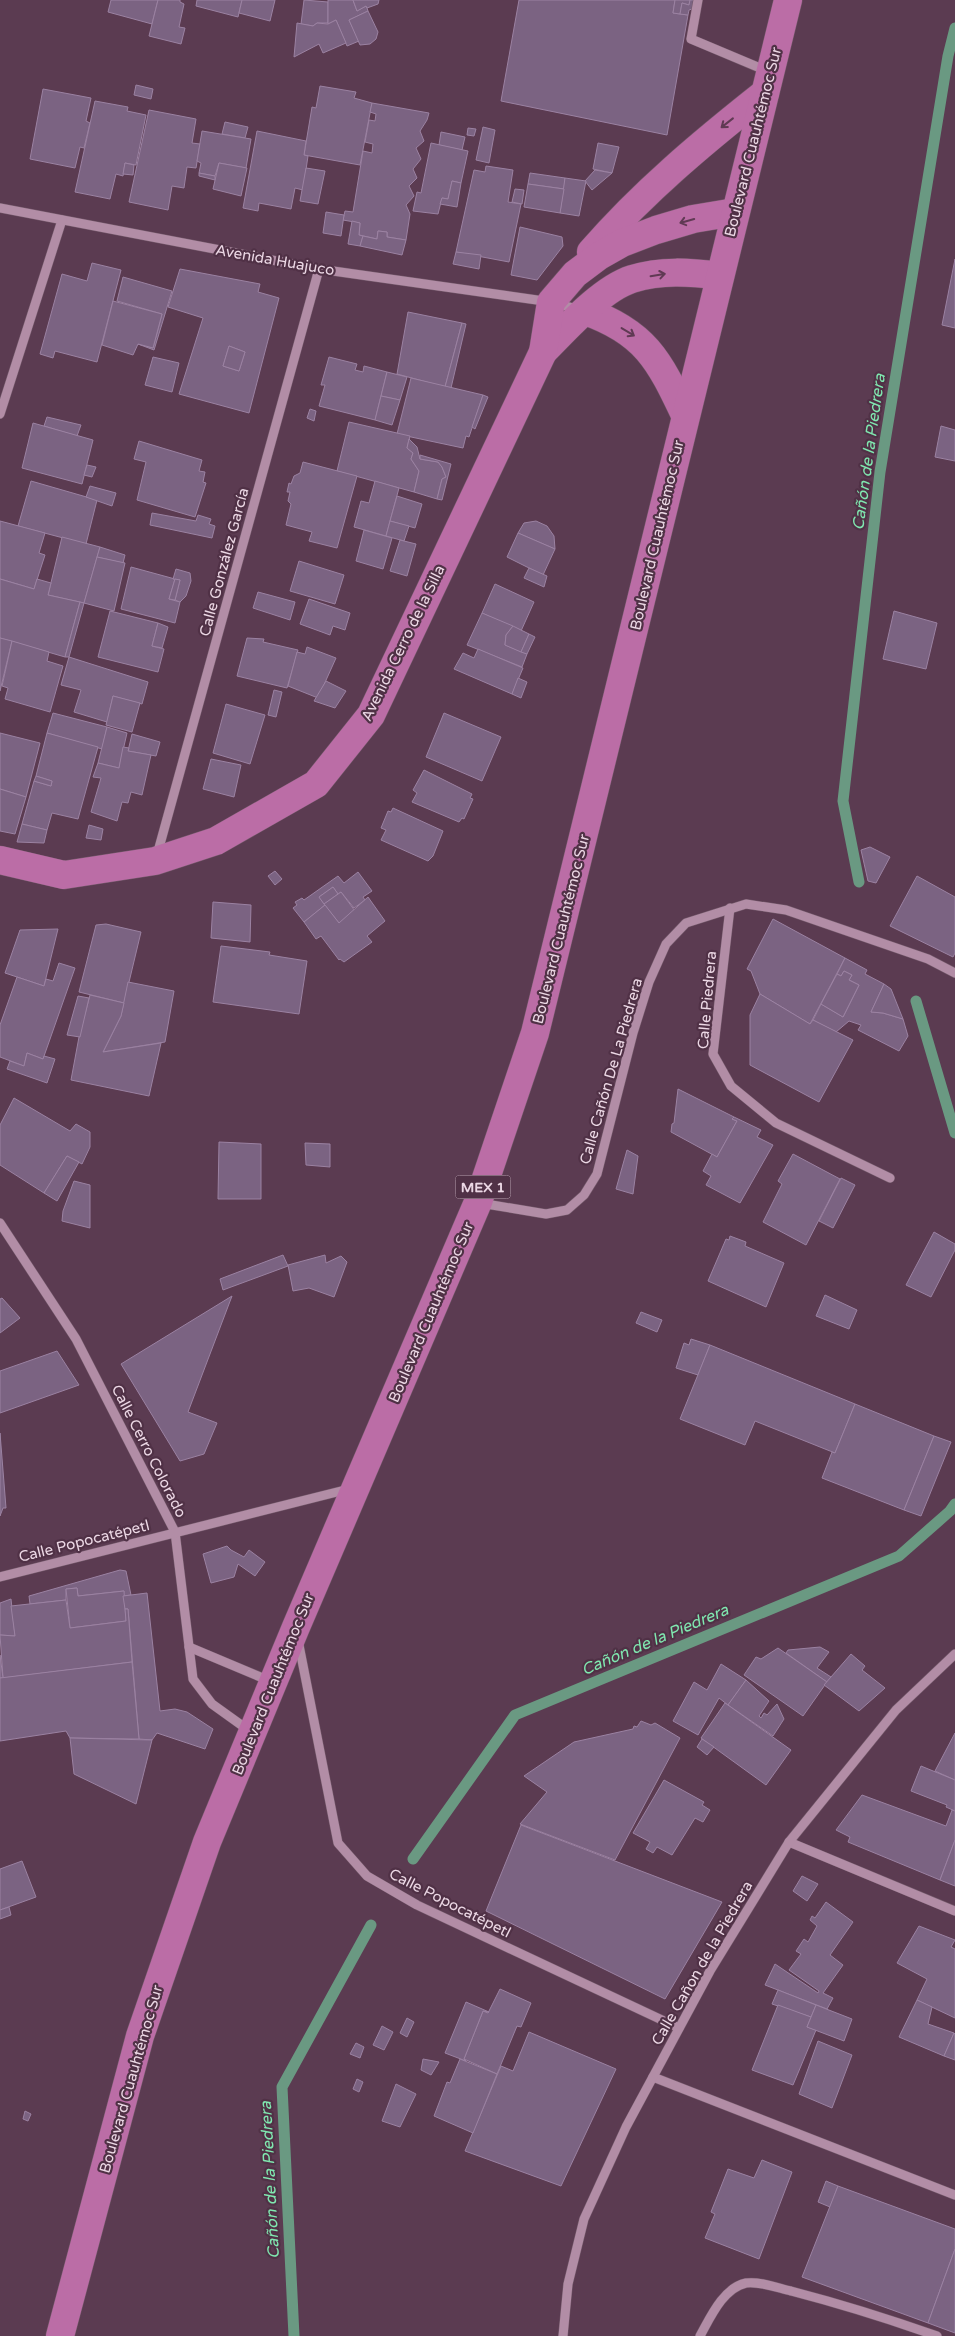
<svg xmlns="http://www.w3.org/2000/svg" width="955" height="2336" font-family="'Varela Round',sans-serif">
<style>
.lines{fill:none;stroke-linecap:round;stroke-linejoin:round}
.stream{stroke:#6a9982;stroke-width:11}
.building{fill:#7b6382;stroke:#9b82a2;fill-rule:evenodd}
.minor-casing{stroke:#73596a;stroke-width:10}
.major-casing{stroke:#73596a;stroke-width:29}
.minor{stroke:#b28da6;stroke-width:9}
.major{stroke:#bb6da6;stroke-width:28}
.oneway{stroke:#603a54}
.labels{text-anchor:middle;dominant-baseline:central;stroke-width:4.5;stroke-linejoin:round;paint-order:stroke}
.shield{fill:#503146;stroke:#bda6b5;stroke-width:1}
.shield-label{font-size:14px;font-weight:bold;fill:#ecd8e5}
.street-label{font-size:15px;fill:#ecd8e5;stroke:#503146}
.water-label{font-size:16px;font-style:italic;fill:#80e8b0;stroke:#503146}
</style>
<rect width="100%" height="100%" fill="#5b3b51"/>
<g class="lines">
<g class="stream">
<polyline points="859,882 843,801 880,472 948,56 955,28"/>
<polyline points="916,1001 955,1133"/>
<polyline points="413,1859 515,1715 899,1556 950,1511 955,1504"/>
<polyline points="294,2336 282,2087 371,1925"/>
</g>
</g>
<g class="building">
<polygon points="111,0 158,0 152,24 108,12"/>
<polygon points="158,0 180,0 180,2 184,4 179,27 185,28 181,44 149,36"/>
<polygon points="197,0 242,0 238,17 196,6"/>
<polygon points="242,0 275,0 270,21 239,13"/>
<polygon points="304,0 328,2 328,23 317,23 313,26 301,24"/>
<polygon points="328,0 353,0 357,11 366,6 367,8 368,11 349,20 359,41 347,46 336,20 328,24"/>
<polygon points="353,0 379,0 378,4 367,8 366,6 357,11"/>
<polygon points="519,0 675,0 673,13 688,15 667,135 501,101"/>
<polygon points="675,0 690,0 689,5 682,3 680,14 673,13"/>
<polygon points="690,0 696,0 695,8 689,10 688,15 680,14 682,3 689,5"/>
<polygon points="368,11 378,32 376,39 370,44 360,45 349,20"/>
<polygon points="336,20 346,43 323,53 319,44 294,57 297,23 313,26 317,23 328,24"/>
<polygon points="136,85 153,89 151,99 134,95"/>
<polygon points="320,86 356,92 354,98 372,103 360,165 304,155 312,107 316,108"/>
<polygon points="43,89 91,98 86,121 90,123 84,148 80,147 75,168 30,159"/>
<polygon points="95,101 128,107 127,111 146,115 136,165 125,163 123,176 116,174 110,199 75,192"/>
<polygon points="372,103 429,113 427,120 420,131 424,141 416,148 421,159 413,169 417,178 409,186 414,196 406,205 410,214 406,240 387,237 387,232 378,231 377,239 359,235 360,223 343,220 345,211 353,212 363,151 372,153 373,144 365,142 369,120 375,121 376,114 370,112"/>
<polygon points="149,110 196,119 192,143 200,144 196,168 187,167 184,188 172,186 168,210 129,202"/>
<polygon points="225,122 248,127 245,138 222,134"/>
<polygon points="483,127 495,130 489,163 476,160"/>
<polygon points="468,128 476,129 474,136 467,135"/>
<polygon points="202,131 251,139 246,168 219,163 215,176 199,173 201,163 197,161"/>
<polygon points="257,131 306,141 304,155 308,156 303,190 295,188 291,209 259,203 258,211 243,208"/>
<polygon points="441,132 465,137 462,150 439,145"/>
<polygon points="431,143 468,151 461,183 452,181 448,199 442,198 438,214 413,211 417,192 421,193"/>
<polygon points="598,143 619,147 612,173 593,169"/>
<polygon points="125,163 134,165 133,175 123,174"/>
<polygon points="219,163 247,168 241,196 213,189"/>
<polygon points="486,166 513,170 508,202 521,204 509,262 456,252 474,170 485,172"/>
<polygon points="306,168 325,171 318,204 300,201"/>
<polygon points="595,170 612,173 592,190 585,181"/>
<polygon points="199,173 215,176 215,180 199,176"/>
<polygon points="530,173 565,178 564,189 528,184"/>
<polygon points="565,178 586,181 579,216 560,213"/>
<polygon points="452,181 461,183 457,207 440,204 442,198 448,199"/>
<polygon points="528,184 564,189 560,213 524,207"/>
<polygon points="515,189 524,190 522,204 512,202"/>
<polygon points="326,212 344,215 341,236 323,233"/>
<polygon points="352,221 360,223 359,235 363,236 360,246 348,244"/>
<polygon points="520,227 562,237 563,246 537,280 511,275"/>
<polygon points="378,231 387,232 387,237 406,240 402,255 360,246 363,236 377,239"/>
<polygon points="456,252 481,255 479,269 453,264"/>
<polygon points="955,259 955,328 942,325"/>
<polygon points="92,263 121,270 97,362 55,351 53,358 40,354 62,274 87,281"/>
<path d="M 180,269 L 260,284 L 258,292 L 279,298 L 249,413 L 179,394 L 203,318 L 168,307 ZM 229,346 L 245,352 L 239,371 L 223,366 Z"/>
<polygon points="123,277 172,291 154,350 138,344 153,348 162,314 117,301"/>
<polygon points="113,301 162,314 153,348 138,344 133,355 102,345"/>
<polygon points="408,312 462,323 445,387 397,374"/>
<polygon points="462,323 466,324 451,388 445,387"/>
<polygon points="229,346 245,352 239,371 223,366"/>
<polygon points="153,357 179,363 172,392 145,385"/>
<polygon points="329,357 357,364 355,370 363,372 364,366 387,372 375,420 319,406 325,385 321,385"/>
<polygon points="387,372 407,377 400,400 381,396"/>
<polygon points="411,378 483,395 469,437 466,436 463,448 397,434"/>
<polygon points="483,395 488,397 475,429 472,427"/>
<polygon points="381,396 400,400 392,425 375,420"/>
<polygon points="310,409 316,411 314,421 307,418"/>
<polygon points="47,417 81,425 77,436 44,426"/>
<polygon points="349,422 410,436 407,448 413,453 411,459 419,471 414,492 337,471"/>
<polygon points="33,423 93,440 82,484 22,468"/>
<polygon points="941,426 955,430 955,461 935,457"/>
<polygon points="409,439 417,447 420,459 438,462 442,467 446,477 442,479 437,499 414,492 419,471 411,459 413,453 407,448"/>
<polygon points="139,441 202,460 199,471 205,472 203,482 206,483 195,517 137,500 146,462 134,459"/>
<polygon points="420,455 451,464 442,500 437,499 442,479 446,477 442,467 438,462 420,459"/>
<polygon points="303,462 357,476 337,548 309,541 312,532 286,525 291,504 288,501 290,492 287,492 289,483 291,484 294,476 300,473"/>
<polygon points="87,465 96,467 92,477 84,475"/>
<polygon points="31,481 97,500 86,544 18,526"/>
<polygon points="375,481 399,488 386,536 354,527 361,501 369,503"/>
<polygon points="90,486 116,493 112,506 86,497"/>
<polygon points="397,496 422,504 415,528 390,521"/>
<polygon points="152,513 196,521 198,515 211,519 209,524 215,526 212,538 150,525"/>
<polygon points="0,521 45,533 39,553 45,555 34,589 0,579"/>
<polygon points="390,521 409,526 404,541 386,536"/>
<polygon points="536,521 547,526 554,536 555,549 518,533 524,523"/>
<polygon points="364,530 392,538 383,569 356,561"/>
<polygon points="518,533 555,549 543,575 507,557"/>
<polygon points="62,537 100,547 84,603 48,595"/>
<polygon points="400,540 416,544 407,576 390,571"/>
<polygon points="100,547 125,555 123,563 97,557"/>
<polygon points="97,557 125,563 114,611 84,603"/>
<polygon points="299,561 344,575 335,604 290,591"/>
<polygon points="131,567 175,579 169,599 180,602 175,623 121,609"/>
<polygon points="529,568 547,576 544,587 524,578"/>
<polygon points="176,569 190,573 191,581 186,596 180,602 175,600 180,580 173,579"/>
<polygon points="0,579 34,589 37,579 51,583 48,595 80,602 65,657 0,638"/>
<polygon points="175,579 180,580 175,600 169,599"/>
<polygon points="495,584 534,602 521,631 482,613"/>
<polygon points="258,592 295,602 290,620 253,608"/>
<polygon points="309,599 350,613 345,630 333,626 330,635 300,624"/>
<polygon points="80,602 84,603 69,657 65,657"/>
<polygon points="110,611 158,623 152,646 164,649 158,672 98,657"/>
<polygon points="894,611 937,623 926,669 883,659"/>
<polygon points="482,613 513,626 506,635 505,645 527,654 522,667 467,645"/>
<polygon points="158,623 168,627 162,648 152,646"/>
<polygon points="513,626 529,634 521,652 505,645 506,635"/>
<polygon points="529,634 535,637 527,654 521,652"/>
<polygon points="0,638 12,641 0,691"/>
<polygon points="247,638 264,639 263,642 298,650 287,688 237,676"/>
<polygon points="12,641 49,652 47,661 63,666 50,712 5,699 8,688 2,686"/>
<polygon points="307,647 336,658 318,698 288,686 297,652 305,654"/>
<polygon points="478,649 523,668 512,694 454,669 463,653 474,658"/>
<polygon points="69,657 148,682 142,704 113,696 107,722 74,712 81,690 61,685"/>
<polygon points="518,678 527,682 521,698 512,694"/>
<polygon points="326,681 346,691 335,708 314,701"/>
<polygon points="274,690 282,692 276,717 268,715"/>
<polygon points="113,696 140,703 132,732 106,725"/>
<polygon points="226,704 265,715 250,764 213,753"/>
<polygon points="53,713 107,727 102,749 47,733"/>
<polygon points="444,713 501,737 482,781 426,757"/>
<polygon points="107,727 127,733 119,768 98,763"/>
<polygon points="0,733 40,743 26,797 0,789"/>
<polygon points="47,733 98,747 78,819 52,813 47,830 22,824 34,781 51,786 52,781 36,776"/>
<polygon points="132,734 160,742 156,756 128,751"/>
<polygon points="123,747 129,748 128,751 151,755 142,795 131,792 128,803 122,802 117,821 91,812 101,778 93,777 98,763 119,768"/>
<polygon points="211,759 241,765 234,797 203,789"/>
<polygon points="424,770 472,794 470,798 473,799 464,819 462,818 459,822 412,802 417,793 413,790"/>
<polygon points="36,776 52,781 51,786 34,781"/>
<polygon points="0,789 26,797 15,834 0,831"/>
<polygon points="393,808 443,831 433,856 428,861 381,840 386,830 381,828 388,811 391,812"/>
<polygon points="22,824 47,830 44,843 17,842"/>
<polygon points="89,825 103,829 101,840 86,838"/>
<polygon points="870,847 890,857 876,883 868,881 861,850"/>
<polygon points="275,871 282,879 275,885 268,876"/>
<polygon points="358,872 372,891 363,897 365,900 354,908 341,892 338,894 333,887 319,897 325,905 304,922 293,908 297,905 295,902 302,898 304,900 338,876 344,883"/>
<polygon points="917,876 955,897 955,953 953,957 890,926"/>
<polygon points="333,887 338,894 324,904 319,897"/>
<polygon points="341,892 355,911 339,923 324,904"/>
<polygon points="368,897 385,921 367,936 372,942 344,962 340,959 339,960 321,936 316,939 304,922 325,905 339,923"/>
<polygon points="213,902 251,905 250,942 211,938"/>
<polygon points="773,919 845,958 810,1024 760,994 751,971 747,969"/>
<polygon points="106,924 141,932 124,1003 79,992 96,925"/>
<polygon points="58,929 44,986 5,973 20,930"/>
<polygon points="221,946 270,952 269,955 307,961 299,1014 213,1002"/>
<polygon points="845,958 867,970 865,974 884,984 871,1012 883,1013 903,1019 908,1036 899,1051 858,1030 861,1025 849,1021 836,1032 813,1020 821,1004 843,1017 859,985 849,980 852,975 844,971 841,976 837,974"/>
<polygon points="59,963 75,968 43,1059 27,1053 24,1066 0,1057 0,1025 17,977 44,986 46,979 53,981"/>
<polygon points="844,971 852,975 849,980 859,985 843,1017 821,1004 837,974 841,976"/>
<polygon points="128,982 174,991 165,1042 103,1052 121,1016"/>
<polygon points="884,984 891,989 903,1019 883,1013 871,1012"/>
<polygon points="760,994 810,1024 813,1020 853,1040 819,1102 750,1065 750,1015"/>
<polygon points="90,995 124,1003 121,1016 103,1052 161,1043 149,1096 71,1080 79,1037"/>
<polygon points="78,996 89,998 80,1037 67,1035"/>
<polygon points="27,1053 43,1059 44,1056 55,1059 47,1083 7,1069 10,1061 24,1066"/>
<polygon points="678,1089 734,1117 732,1119 737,1121 717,1157 671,1132 672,1124 674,1123"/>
<polygon points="14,1098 70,1131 76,1124 90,1132 90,1147 82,1164 67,1156 44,1193 0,1165 0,1125"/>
<polygon points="734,1117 761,1130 757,1137 773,1145 740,1203 706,1185 711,1176 703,1171 712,1154 717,1157 737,1121 732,1119"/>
<polygon points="219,1142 261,1144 261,1199 218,1199"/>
<polygon points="305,1143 330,1144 330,1167 306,1165"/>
<polygon points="627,1150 638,1156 633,1194 616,1189"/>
<polygon points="793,1154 840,1179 806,1245 763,1222 782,1184 778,1181"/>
<polygon points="67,1156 79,1162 57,1201 44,1193"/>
<polygon points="841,1178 855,1185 833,1228 819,1221"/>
<polygon points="74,1181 90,1185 90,1228 62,1221 63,1211"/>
<polygon points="934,1232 955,1244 955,1250 931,1297 906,1285"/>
<polygon points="730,1236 746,1242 745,1246 784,1263 766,1307 708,1281 726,1239 729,1240"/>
<polygon points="283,1255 288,1266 223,1290 220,1279"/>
<polygon points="325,1255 326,1263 341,1256 347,1262 334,1297 309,1288 293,1291 288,1265"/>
<polygon points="825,1295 857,1310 849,1329 816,1316"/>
<polygon points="232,1296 188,1412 217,1423 204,1454 180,1461 121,1364"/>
<polygon points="2,1298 20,1318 0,1333 0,1299"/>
<polygon points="641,1312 662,1320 657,1332 636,1323"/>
<polygon points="691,1339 710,1345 698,1375 676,1368 684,1343 689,1345"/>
<polygon points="710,1345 855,1404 835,1453 755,1421 745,1445 680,1419"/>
<polygon points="57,1351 79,1385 0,1413 0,1371"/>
<polygon points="855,1404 934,1436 904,1510 822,1478 832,1452 835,1453"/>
<polygon points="0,1433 6,1508 3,1508 0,1516"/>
<polygon points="934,1436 951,1442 921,1516 904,1510"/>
<polygon points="227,1546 231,1550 244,1557 249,1550 265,1562 255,1576 238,1564 234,1577 211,1583 203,1554"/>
<polygon points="120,1570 126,1571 131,1595 123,1596 124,1591 78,1596 77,1588 66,1589 66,1600 30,1604 29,1596"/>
<polygon points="77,1588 78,1596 124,1591 126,1621 70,1628 66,1589"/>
<polygon points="147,1593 160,1711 175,1709 187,1712 213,1729 205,1749 157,1733 152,1740 139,1739 128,1609 125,1609 123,1596"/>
<polygon points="11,1599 15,1636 0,1635 0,1603"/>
<polygon points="66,1600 70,1628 126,1621 125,1609 128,1609 132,1662 3,1678 0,1635 15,1636 11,1606"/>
<polygon points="820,1647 829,1652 817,1668 831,1677 827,1682 786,1653 788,1650"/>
<polygon points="778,1648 827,1682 803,1716 744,1675 756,1657 761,1659"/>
<polygon points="851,1654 865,1666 862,1670 885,1688 859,1711 824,1685"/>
<polygon points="0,1655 3,1678 0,1678"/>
<polygon points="132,1662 139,1739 70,1738 66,1731 0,1741 0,1678"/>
<polygon points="721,1664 746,1680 728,1705 719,1698 698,1735 673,1721 694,1682 707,1690"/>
<polygon points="746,1680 769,1701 759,1716 761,1718 764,1713 767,1715 777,1704 784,1719 773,1736 728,1705"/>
<polygon points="725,1703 791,1750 766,1785 701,1738"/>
<polygon points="641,1721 651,1725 655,1723 680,1738 615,1860 520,1824 547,1792 524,1776 574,1742 633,1729 634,1726 637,1727"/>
<polygon points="955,1733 955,1780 935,1771"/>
<polygon points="70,1738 152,1740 136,1804 74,1774"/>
<polygon points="702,1739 714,1747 707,1755 697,1747"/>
<polygon points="921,1766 955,1780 955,1811 946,1807 947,1805 911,1791"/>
<polygon points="664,1780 704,1802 702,1805 710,1810 703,1822 695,1818 672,1855 657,1847 653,1853 646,1849 650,1842 633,1833"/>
<polygon points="862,1795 946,1826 952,1810 955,1811 955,1840 940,1880 848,1842 850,1837 836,1830"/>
<polygon points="521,1825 722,1902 665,1999 486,1911"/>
<polygon points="955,1840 955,1886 940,1880"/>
<polygon points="22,1861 36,1897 0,1910 0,1869"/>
<polygon points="802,1876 818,1884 807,1901 793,1891"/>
<polygon points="826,1902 853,1922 830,1955 843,1965 823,1993 833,1998 827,2009 765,1985 775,1964 818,1993 819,1991 789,1970 801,1954 796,1951 804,1939 808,1942 817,1926 810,1920 812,1916 815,1918"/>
<polygon points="9,1907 11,1915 0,1919 0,1910"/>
<polygon points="919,1926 955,1940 951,1947 955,1949 955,2018 917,2000 927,1979 897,1963"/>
<polygon points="500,1989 531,2003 521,2027 517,2026 497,2074 464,2059 483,2011 488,2013"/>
<polygon points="778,1990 816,2005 811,2017 772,2004"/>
<polygon points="917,2000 932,2007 928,2024 954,2033 944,2056 899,2037"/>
<polygon points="466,2002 489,2012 483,2011 464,2059 466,2061 445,2053"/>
<polygon points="778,2005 811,2017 807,2027 816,2030 793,2085 752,2070"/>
<polygon points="816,2005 852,2019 844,2041 807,2027"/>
<polygon points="407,2018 414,2022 407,2037 400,2033"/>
<polygon points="382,2026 393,2032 384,2050 373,2045"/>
<polygon points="529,2032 616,2069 561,2186 465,2151 501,2066 513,2071"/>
<polygon points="954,2033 955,2034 955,2060 944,2056"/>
<polygon points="818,2041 852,2055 832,2108 799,2094"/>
<polygon points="356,2043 364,2047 360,2058 350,2054"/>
<polygon points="423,2059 439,2062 431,2075 421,2070"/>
<polygon points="460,2059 497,2074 473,2133 434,2116 447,2082 450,2083"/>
<polygon points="357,2079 363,2082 359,2092 353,2089"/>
<polygon points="396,2084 416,2094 400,2127 382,2121"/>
<polygon points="25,2111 31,2114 28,2121 23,2119"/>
<polygon points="762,2160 792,2172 759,2259 705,2238 715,2214 711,2212 728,2169 754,2178"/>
<polygon points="826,2181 838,2186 830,2207 818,2202"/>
<polygon points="838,2186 955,2229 955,2249 928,2323 802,2277"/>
<polygon points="955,2249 955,2333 928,2323"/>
</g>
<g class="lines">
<defs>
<g id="minor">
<polyline points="698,0 691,39 767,71"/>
<polyline points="0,208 319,269 551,302 581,310"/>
<polyline points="0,414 62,220"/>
<polyline points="157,855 319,269"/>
<polyline points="730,908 713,1054 731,1086 776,1123 890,1178"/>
<polyline points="480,1203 546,1214 567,1210 584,1195 597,1174 633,1033 649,982 666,944 686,923 746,904 786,910 928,959 955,973"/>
<polyline points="0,1223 76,1339 175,1532 193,1679 212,1704 251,1732"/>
<polyline points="0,1577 349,1489"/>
<polyline points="298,1640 338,1843 367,1876 417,1905 679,2028"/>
<polyline points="189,1647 270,1681"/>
<polyline points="789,1842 955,1911"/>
<polyline points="653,2077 955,2195"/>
<polyline points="563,2336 568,2284 584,2219 626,2127 710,1971 789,1842 896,1710 955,1654"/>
<path d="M 700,2336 C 710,2318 723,2288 746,2283 C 760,2281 778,2288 791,2291 C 841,2304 889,2319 937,2336"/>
</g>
<g id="major">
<path d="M 591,252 C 643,192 703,142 765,93"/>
<path d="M 585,311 C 645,332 659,360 685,415"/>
<path d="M 543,352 C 566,329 601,289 632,279 C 661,270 690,272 720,276"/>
<polyline points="0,860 64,875 155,861 216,841 316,784 371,715 543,352 551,302 575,274 599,256 622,243 656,230 693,219 735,212"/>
<polyline points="60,2336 140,2036 207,1842 296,1627 478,1202 535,1033 788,0"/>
</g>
</defs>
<use href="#minor" class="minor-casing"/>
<use href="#major" class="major-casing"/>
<use href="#minor" class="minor"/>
<use href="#major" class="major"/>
</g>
<defs><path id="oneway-shaft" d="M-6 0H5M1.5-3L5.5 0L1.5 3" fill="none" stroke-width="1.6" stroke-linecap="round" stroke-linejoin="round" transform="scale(1.25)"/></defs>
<g class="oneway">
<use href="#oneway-shaft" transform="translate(727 123) rotate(142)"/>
<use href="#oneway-shaft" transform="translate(687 221) rotate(164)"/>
<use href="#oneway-shaft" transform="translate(658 275) rotate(-9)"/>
<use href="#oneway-shaft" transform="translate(628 332) rotate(31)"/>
</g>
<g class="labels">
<rect class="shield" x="455.5" y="1175.5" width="55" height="23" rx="4"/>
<g class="shield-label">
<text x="483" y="1187">MEX 1</text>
</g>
<g class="street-label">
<text transform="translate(753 142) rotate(-76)">Boulevard Cuauhtémoc Sur</text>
<text transform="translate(275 260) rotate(10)">Avenida Huajuco</text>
<text transform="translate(657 535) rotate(-77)">Boulevard Cuauhtémoc Sur</text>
<text transform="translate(224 562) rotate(-75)">Calle González García</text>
<text transform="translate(403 643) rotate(-64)">Avenida Cerro de la Silla</text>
<text transform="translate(561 929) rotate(-76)">Boulevard Cuauhtémoc Sur</text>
<text transform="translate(707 1000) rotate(-85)">Calle Piedrera</text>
<text transform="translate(611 1071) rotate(-74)">Calle Cañón De La Piedrera</text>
<text transform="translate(431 1312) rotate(-67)">Boulevard Cuauhtémoc Sur</text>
<text transform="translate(149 1451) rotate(63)">Calle Cerro Colorado</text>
<text transform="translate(84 1541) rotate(-14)">Calle Popocatépetl</text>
<text transform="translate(273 1684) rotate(-68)">Boulevard Cuauhtémoc Sur</text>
<text transform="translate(450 1903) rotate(27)">Calle Popocatépetl</text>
<text transform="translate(702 1963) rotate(-60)">Calle Cañon de la Piedrera</text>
<text transform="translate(131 2079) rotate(-74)">Boulevard Cuauhtémoc Sur</text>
</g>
<g class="water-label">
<text transform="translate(869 452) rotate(-82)">Cañón de la Piedrera</text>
<text transform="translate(655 1640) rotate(-23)">Cañón de la Piedrera</text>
<text transform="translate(270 2180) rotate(-93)">Cañón de la Piedrera</text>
</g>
</g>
</svg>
